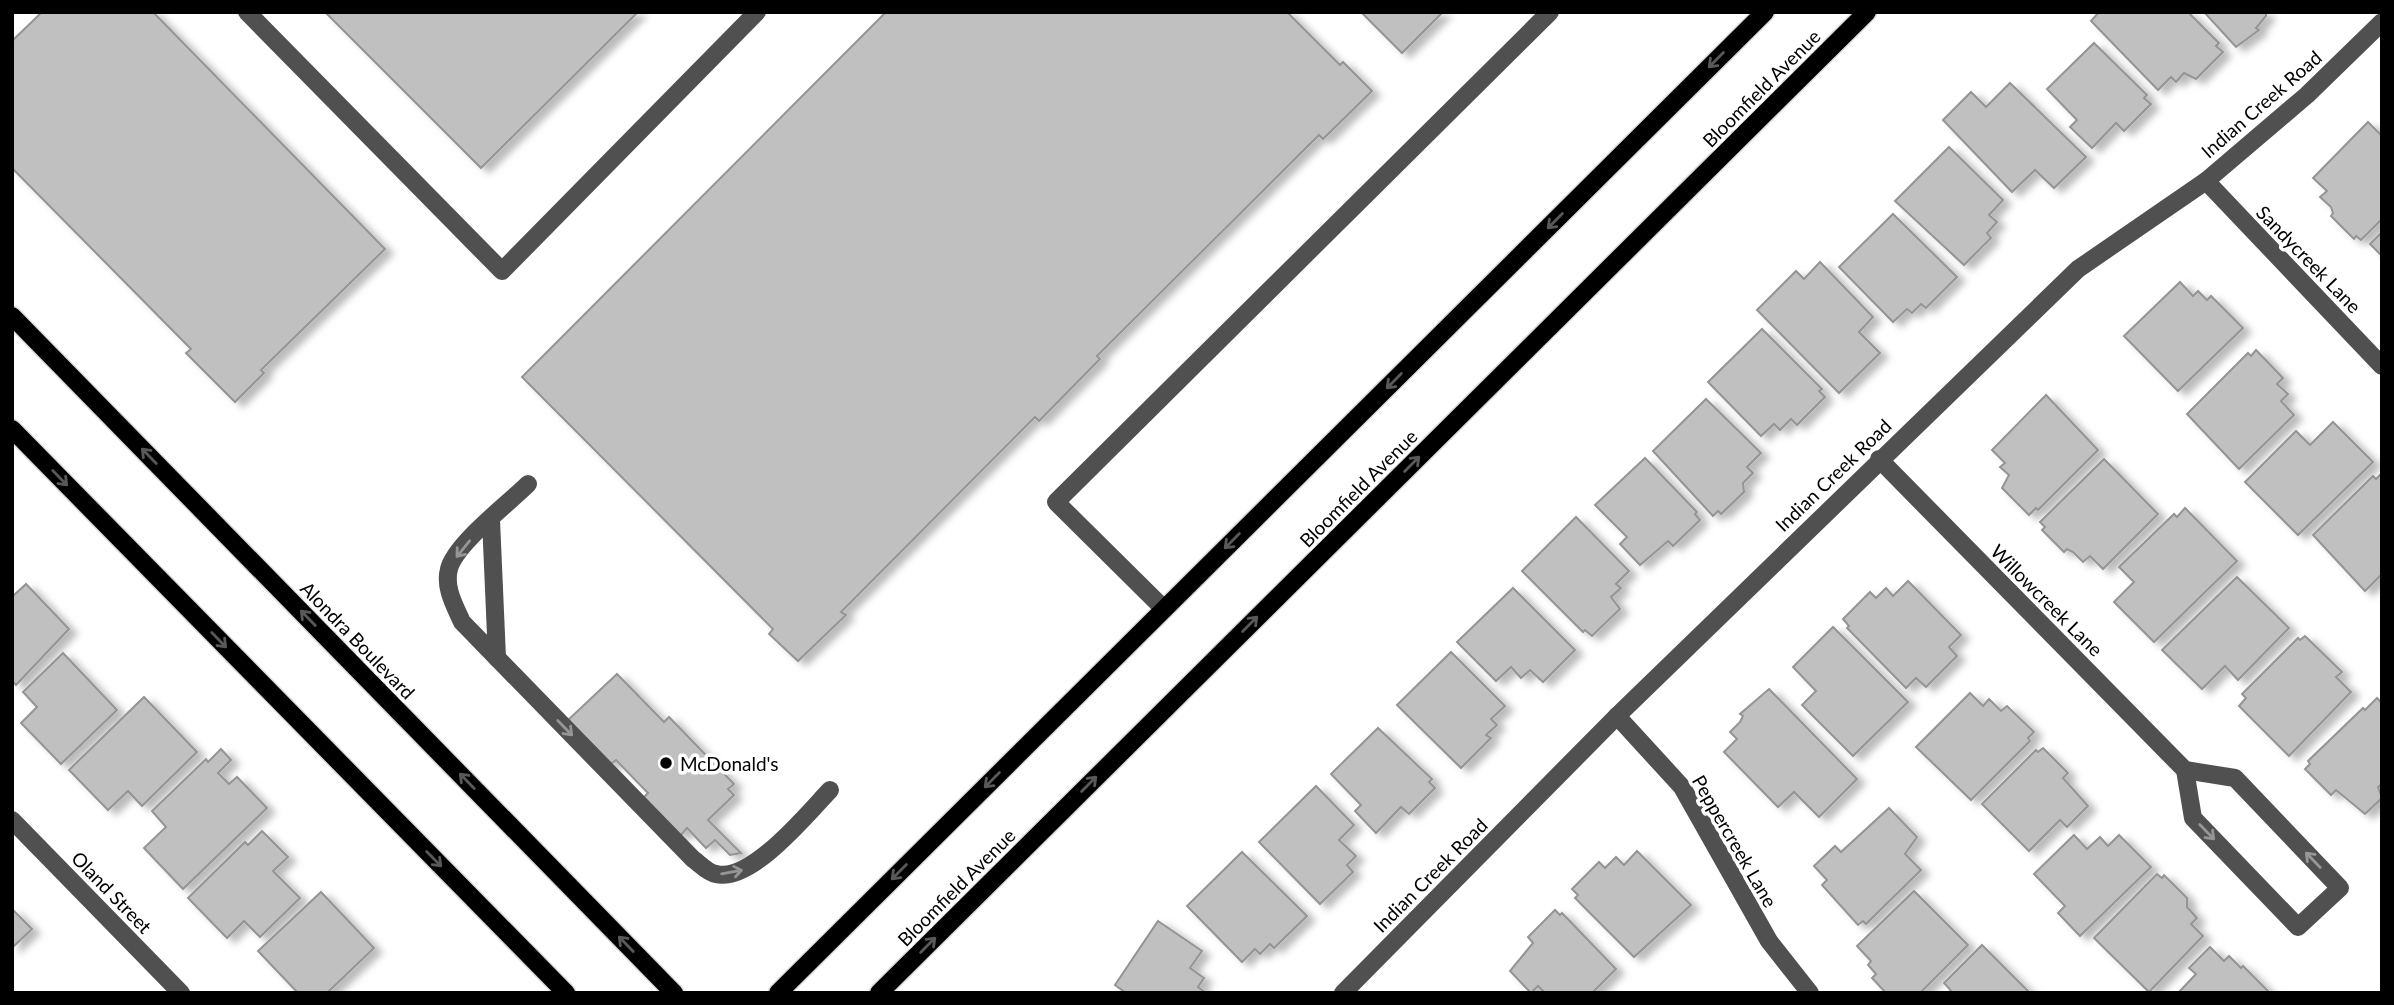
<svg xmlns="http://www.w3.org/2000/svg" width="2394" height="1005" font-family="Lato,sans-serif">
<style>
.building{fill:#c0c0c0;stroke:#949494;stroke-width:2;filter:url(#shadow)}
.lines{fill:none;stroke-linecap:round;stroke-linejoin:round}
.major-casing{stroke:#dbdbdb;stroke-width:21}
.minor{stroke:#505050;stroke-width:18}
.major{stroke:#000;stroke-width:18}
.oneway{stroke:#595959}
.oneway2{stroke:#969696}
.poi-dot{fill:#000;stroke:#fff;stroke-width:2.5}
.labels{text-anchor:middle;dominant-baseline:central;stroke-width:7;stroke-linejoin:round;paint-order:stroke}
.street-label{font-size:19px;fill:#000;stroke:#fff}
.poi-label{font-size:19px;fill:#000;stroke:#fff;text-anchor:start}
</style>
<defs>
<filter id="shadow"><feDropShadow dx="8" dy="4.5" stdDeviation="3.5" flood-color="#0004"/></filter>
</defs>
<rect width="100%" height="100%" fill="#fff"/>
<g class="building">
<polygon points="42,12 153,12 385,249 261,370 264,373 235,402 186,353 191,349 12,168 12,41"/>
<polygon points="325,12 638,12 481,168"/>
<polygon points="886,12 1287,12 1340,65 1343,62 1372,91 1323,139 1319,135 1097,356 1100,359 1039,421 1035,417 841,612 846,615 798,661 769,634 773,629 522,377"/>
<polygon points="1361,12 1443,12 1402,53"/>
<polygon points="2099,12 2188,12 2219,43 2216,46 2223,52 2196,79 2184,73 2176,82 2171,77 2158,90 2091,21"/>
<polygon points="2204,12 2266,12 2266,16 2256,28 2259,30 2236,47"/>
<polygon points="2094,43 2147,95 2144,98 2151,104 2124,131 2116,123 2092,148 2070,127 2077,120 2047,89"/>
<polygon points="2010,83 2086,157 2054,188 2035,170 2012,192 1943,120 1971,92 1986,107"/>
<polygon points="2368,122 2382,136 2382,219 2361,240 2356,236 2354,239 2331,216 2333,213 2331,207 2320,197 2327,191 2313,178"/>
<polygon points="1949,147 2003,200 1989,215 1997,222 1987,233 1991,238 1964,265 1895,201"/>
<polygon points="1893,214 1957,277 1926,308 1921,304 1912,313 1907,309 1893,322 1839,267"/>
<polygon points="2382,232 2382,256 2370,244"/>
<polygon points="1820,262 1873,317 1859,332 1880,353 1839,393 1757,310 1796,271 1804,279"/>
<polygon points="2180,282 2193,296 2198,291 2207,300 2211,296 2243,328 2178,391 2124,336"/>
<polygon points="1762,329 1822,389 1819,391 1825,397 1797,425 1791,419 1780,430 1774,424 1761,436 1708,382"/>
<polygon points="2256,350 2283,378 2277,384 2288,394 2281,401 2294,415 2239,469 2187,414 2248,353 2251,356"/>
<polygon points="2046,395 2098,450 2038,510 2036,508 2029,515 2002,488 2009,475 2000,467 2005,463 1992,450"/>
<polygon points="1706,399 1761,453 1747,467 1753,473 1743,483 1744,492 1721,514 1718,511 1713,516 1653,451"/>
<polygon points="2333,422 2373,462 2298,535 2245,482 2296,431 2310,445"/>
<polygon points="1645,458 1697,512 1695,514 1700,520 1673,546 1668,541 1640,565 1620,544 1627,537 1595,505"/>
<polygon points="2104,459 2158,514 2103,569 2090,556 2083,562 2073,552 2067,549 2064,552 2042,530 2045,527 2040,522"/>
<polygon points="2381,474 2382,574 2365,591 2313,535 2373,476 2376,479"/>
<polygon points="2185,508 2237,561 2154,642 2114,602 2134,582 2119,567 2174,514 2177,517"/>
<polygon points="1576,517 1629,571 1616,584 1621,588 1611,597 1620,609 1592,636 1585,630 1583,632 1522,571"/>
<polygon points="2237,577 2289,628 2238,680 2225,666 2202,689 2162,650"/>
<polygon points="1908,581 1961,635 1949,647 1957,656 1926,687 1916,678 1906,688 1847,628 1849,626 1843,619 1870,592 1876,598 1886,588 1893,596"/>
<polygon points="26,584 69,629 16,685 12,681 12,597"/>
<polygon points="1513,588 1575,650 1543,682 1530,670 1521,678 1511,667 1496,681 1457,642"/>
<polygon points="1833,627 1908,702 1853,756 1802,705 1816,691 1793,667"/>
<polygon points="2305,636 2342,672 2336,677 2351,692 2289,756 2239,706 2246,698 2242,694 2298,638 2300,640"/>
<polygon points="1451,652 1505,706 1491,719 1497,725 1486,735 1491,738 1461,768 1397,705"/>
<polygon points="63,653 117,710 61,764 21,723 37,707 23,692"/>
<polygon points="617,674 664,722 669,717 734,784 728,789 734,795 708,820 741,853 730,855 715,840 706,848 687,828 680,836 643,798 648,793 616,760 610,765 567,721"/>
<polygon points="1769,689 1857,779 1819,817 1794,792 1778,807 1724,752 1737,739 1730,732 1740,722 1743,716 1740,714"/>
<polygon points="1970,693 1983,706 1989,699 2001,711 2007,706 2034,732 2028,738 2030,741 1971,800 1916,747"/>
<polygon points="144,697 197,752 142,806 128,791 108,810 69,770"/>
<polygon points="2377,698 2382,703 2382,784 2378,787 2382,798 2365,814 2336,790 2331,795 2305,769 2310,764 2308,761 2363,708 2365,710"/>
<polygon points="1378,728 1432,779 1429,782 1435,788 1409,814 1401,807 1376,833 1355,811 1361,805 1331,774"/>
<polygon points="2043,748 2068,773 2063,778 2088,806 2067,827 2060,820 2029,851 1982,804 2036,750 2038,752"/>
<polygon points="221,749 231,760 218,773 229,784 237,777 267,808 183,889 144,848 166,827 152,811 206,759 208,762"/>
<polygon points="1316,786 1354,825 1339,840 1356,856 1347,865 1353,872 1320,904 1259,842"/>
<polygon points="1889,808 1917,837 1905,854 1921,870 1866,924 1863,921 1858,925 1822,885 1827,880 1814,866 1835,846 1841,852"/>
<polygon points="262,831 288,857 273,871 300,898 260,937 244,921 227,938 188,898 245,842 248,845"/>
<polygon points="2074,835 2087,849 2100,837 2108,846 2119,835 2151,867 2080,936 2058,913 2065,906 2034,874"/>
<polygon points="1637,851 1691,905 1634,957 1575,898 1578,895 1572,889 1599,862 1605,868 1616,857 1624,865"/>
<polygon points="1242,852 1307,916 1274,948 1270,944 1260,954 1255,949 1242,962 1187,906"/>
<polygon points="2157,874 2162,878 2164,875 2187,898 2187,907 2197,918 2191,924 2203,936 2149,992 2094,938"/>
<polygon points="1914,891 1968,945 1920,993 1886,993 1872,978 1876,974 1868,965 1871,961 1857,946"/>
<polygon points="321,892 374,948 327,993 298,993 258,951"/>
<polygon points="12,909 32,929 12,948"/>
<polygon points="1555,910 1560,915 1562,913 1616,969 1592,993 1545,993 1538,986 1531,993 1510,971 1533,943 1528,937"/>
<polygon points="1158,921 1202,951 1190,968 1204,978 1198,987 1206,993 1126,993 1115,985"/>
<polygon points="1982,945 2030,993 1953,993 1944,983"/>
<polygon points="2210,947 2224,961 2229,956 2241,968 2243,966 2269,992 2178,993 2196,974 2189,968"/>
</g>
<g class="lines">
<defs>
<g id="major">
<polyline points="12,316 674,993"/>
<polyline points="12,429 566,993"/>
<polyline points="778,993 1765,12"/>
<polyline points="879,993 1867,12"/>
</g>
</defs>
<use href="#major" class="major-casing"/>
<g class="minor">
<polyline points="247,12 502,271 757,12"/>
<polyline points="2206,181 2382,366"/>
<polyline points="1879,459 2185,770 2193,818 2298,927 2340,888 2235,778 2185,770"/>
<path d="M 528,484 C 509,503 455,544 449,569 C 444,588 455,606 462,622 L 693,859 C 699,863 708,873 716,874 C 751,883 807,814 830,790"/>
<polyline points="491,520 497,658"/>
<polyline points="1164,609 1056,502 1550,12"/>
<polyline points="1617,716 1682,787 1769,941 1810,993"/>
<polyline points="12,820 181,993"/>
<polyline points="1343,993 1617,716 2078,269 2206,181 2307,95 2382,22"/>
</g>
<use href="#major" class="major"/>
</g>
<defs><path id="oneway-shaft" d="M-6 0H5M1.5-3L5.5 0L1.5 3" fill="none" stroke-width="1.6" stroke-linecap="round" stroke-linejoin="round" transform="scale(1.75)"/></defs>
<g class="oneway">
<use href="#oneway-shaft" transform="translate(1716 60) rotate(135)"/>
<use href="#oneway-shaft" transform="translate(1555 221) rotate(135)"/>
<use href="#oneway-shaft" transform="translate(1394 381) rotate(135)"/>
<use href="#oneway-shaft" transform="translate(149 456) rotate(-134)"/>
<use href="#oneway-shaft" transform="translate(1412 464) rotate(-45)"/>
<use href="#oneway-shaft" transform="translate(60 478) rotate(46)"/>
<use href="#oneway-shaft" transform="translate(1232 541) rotate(135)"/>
<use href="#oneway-shaft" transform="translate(308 618) rotate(-134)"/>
<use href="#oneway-shaft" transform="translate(1250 624) rotate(-45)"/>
<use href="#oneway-shaft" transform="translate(219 640) rotate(46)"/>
<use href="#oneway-shaft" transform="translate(992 780) rotate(135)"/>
<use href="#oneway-shaft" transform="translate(467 781) rotate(-134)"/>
<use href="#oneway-shaft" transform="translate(1089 784) rotate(-45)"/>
<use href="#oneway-shaft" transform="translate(434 859) rotate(45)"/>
<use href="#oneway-shaft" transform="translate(899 872) rotate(135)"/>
<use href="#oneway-shaft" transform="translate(626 944) rotate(-134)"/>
<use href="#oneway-shaft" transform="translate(928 945) rotate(-45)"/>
</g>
<g class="oneway2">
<use href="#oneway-shaft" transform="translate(463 549) rotate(129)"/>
<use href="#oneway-shaft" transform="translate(565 728) rotate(46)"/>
<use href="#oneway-shaft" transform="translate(2207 832) rotate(46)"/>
<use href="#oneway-shaft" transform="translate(2313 860) rotate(-134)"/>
<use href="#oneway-shaft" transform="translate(732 872) rotate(-10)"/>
</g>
<circle class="poi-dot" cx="666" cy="763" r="7"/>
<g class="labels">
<g class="street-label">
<text transform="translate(1761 88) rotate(-45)">Bloomfield Avenue</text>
<text transform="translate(2261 104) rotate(-41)">Indian Creek Road</text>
<text transform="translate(2309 259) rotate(46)">Sandycreek Lane</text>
<text transform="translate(1833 475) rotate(-44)">Indian Creek Road</text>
<text transform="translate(1358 488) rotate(-45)">Bloomfield Avenue</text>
<text transform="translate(2047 600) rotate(45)">Willowcreek Lane</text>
<text transform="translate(358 640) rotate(46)">Alondra Boulevard</text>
<text transform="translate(1735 841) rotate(60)">Peppercreek Lane</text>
<text transform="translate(1430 875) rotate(-45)">Indian Creek Road</text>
<text transform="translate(956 887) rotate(-45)">Bloomfield Avenue</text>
<text transform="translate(112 892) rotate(46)">Oland Street</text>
</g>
<g class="poi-label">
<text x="680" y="763">McDonald's</text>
</g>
</g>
<rect width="2394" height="1005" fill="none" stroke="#000000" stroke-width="28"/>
</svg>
